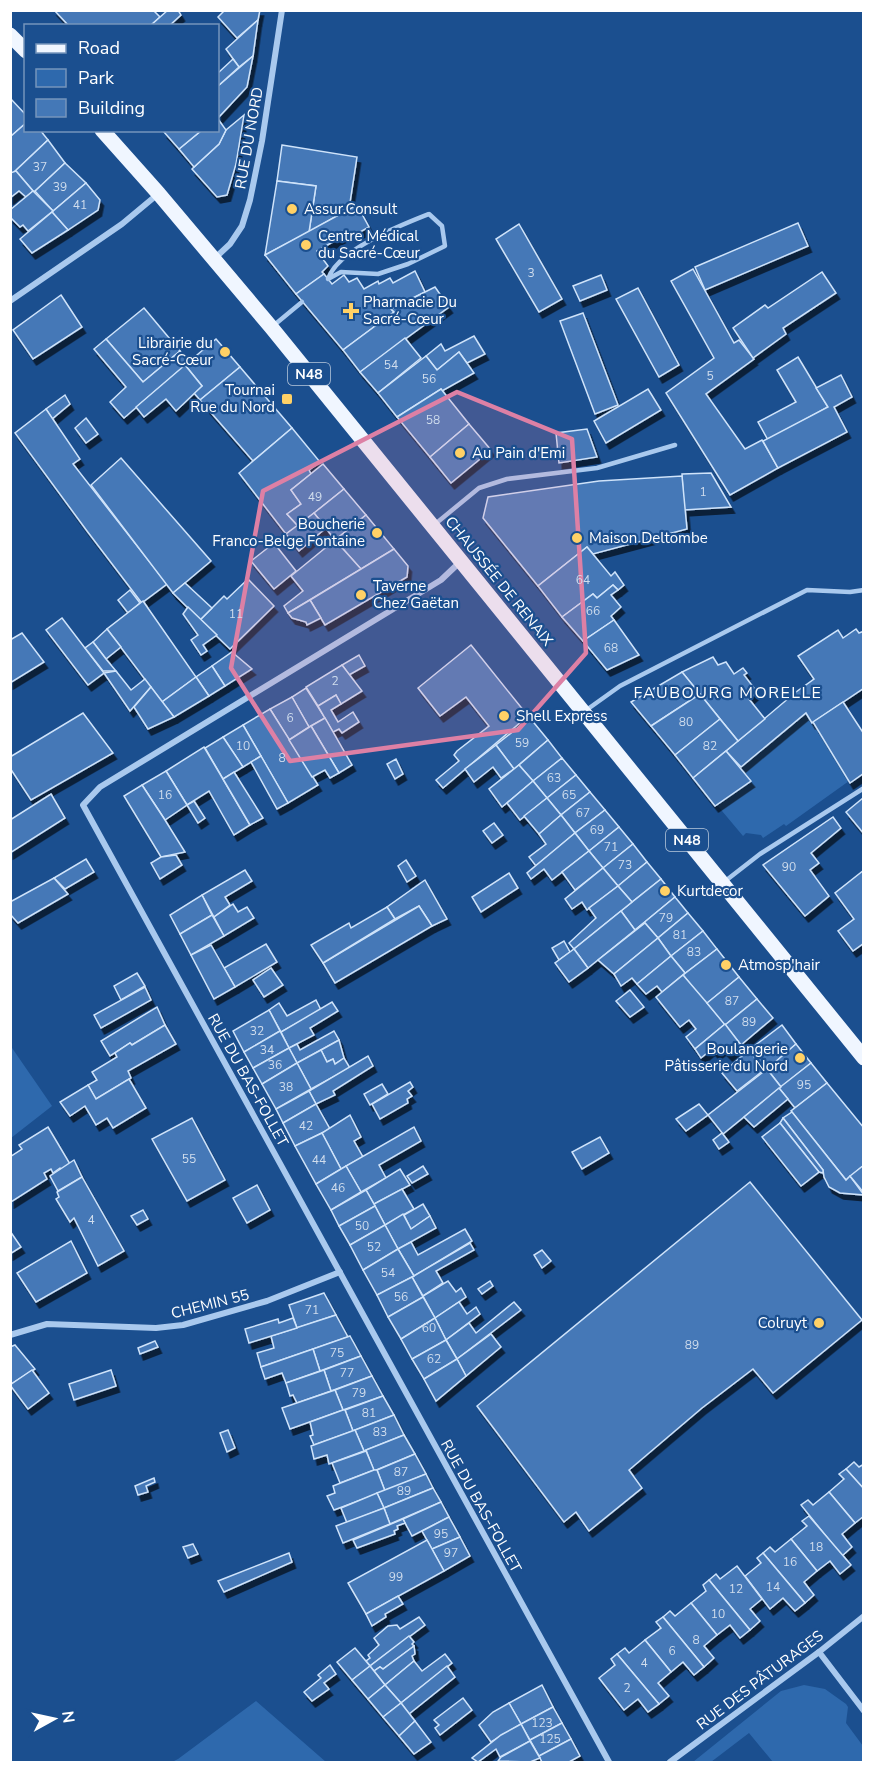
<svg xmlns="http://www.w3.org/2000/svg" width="874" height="1773" font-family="'Nunito Sans',sans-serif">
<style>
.green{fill:#2e69ad}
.building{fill:#4478b7;stroke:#cfe3fa;stroke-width:1.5;filter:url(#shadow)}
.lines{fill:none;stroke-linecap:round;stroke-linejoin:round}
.lane{stroke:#a9c9ee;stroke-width:4.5}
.street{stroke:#a9c9ee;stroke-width:6}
.primary{stroke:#f0f6ff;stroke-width:15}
.marked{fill:#dd80a5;fill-opacity:0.2;stroke:#dd80a5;stroke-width:4.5;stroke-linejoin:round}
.poi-dot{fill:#ffd166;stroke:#1b4f8f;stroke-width:2}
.labels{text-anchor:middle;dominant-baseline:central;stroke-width:4.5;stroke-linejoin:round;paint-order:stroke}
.number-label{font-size:12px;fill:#d0dded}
.shield{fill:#1b4f8f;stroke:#bbcadd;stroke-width:1.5}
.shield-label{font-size:14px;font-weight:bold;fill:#fff}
.street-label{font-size:15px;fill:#fff;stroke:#1b4f8f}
.poi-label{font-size:15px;fill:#fff;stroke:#1b4f8f;text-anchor:start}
.neighbourhood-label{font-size:16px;letter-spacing:1.5px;fill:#fff;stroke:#1b4f8f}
</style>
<defs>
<filter id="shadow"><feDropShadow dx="3.5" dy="6" stdDeviation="0" flood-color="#0009"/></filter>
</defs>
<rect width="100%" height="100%" fill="#1b4f8f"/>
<g class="green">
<polygon points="806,713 849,781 786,826 784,824 763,838 761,835 746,833 743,836 717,805 751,781 741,767"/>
<polygon points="10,1045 52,1106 11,1138 10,1138"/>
<polygon points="804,1685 825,1689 846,1704 848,1707 846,1723 863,1746 863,1762 773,1762 749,1733 711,1762 693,1762 781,1691"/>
<polygon points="256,1701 326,1762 172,1762 178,1759"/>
</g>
<g class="building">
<polygon points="54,10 153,10 160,17 150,26 69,26"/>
<polygon points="168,10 178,10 181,15 169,26 150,26"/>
<polygon points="225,10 260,10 258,20 237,38 218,17"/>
<polygon points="258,20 253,56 239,67 226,49"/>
<polygon points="253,56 247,87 218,118 218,86"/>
<polygon points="233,59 239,67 218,86 218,73"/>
<polygon points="10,98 26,115 26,123 10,137"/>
<polygon points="244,115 236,164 227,195 217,197 192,169 219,144 226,130"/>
<polygon points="218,119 226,130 219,144 194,167 179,149 202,130 218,130"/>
<polygon points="26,123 26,130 40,130 48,140 12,174 10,172 10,137"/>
<polygon points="166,130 202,130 179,149 164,132"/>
<polygon points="48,140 65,163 34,192 16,171 12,174"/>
<polygon points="282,145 357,157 349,209 309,232 316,186 277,181"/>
<polygon points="65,163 86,183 53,211 35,191 34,192"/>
<polygon points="16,171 33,191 26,197 19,191 10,198 10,173"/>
<polygon points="277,181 316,186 309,232 265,255"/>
<polygon points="86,183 100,200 98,210 68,230 52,212"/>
<polygon points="33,191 53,211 28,231 23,225 20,227 10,217 10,210"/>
<polygon points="357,205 369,227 353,236 350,232 317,251 328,266 322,272 324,274 296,294 265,255"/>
<polygon points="52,212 68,230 32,253 20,239"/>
<polygon points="798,223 808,246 705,290 695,267"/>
<polygon points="519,224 562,299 539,312 496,239"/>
<polygon points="693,269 734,343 739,340 754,359 706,394 745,449 762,440 778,468 730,495 666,393 714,358 671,281"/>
<polygon points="415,271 425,292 391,309 394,312 343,350 296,294 324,274 332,284 344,275 349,282 357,278 364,289 378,281 379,284 390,278 393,283"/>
<polygon points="822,272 836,293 783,328 786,334 753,358 733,328 765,305 768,308"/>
<polygon points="601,275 607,290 580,301 573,286"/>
<polygon points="435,287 449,307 360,372 343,350 394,312 391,309"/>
<polygon points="638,288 679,365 659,377 616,299"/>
<polygon points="61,295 82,327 33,359 13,330"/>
<polygon points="144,308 180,351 143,382 106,339"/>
<polygon points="583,313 618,405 595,414 560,321"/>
<polygon points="474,336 485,354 467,363 459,352 437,370 426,356 441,344 445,351"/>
<polygon points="405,338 421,358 378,393 360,372"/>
<polygon points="106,339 143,382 180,351 189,362 124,418 110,402 126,387 94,349"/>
<polygon points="216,339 240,367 200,400 194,393 202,386 185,365"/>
<polygon points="459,352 474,373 442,391 441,389 397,417 378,393 426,356 437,370"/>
<polygon points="798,357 828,407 768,440 758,422 796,402 777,370"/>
<polygon points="185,365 202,386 176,411 166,399 144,417 136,407"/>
<polygon points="240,367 292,428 253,461 200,400"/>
<polygon points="841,375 852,397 834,407 847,432 778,468 763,441 828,407 816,388"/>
<polygon points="441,389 469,424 430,457 397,417"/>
<polygon points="648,389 661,410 606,443 594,421"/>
<polygon points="65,395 70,404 52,419 46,409"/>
<polygon points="46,409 80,459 73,464 167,584 143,602 141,602 87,531 15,433"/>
<polygon points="86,418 98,434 86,443 75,428"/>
<polygon points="469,424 491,450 451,483 430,457"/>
<polygon points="292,428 320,462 309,470 311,474 291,490 301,504 287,514 298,526 286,534 239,473"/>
<polygon points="587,429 597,457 559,463 556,433"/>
<polygon points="121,458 211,561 173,593 91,485"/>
<polygon points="323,464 344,489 298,526 287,514 301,504 291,490"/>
<polygon points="711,473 731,507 684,510 682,474"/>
<polygon points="682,476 687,529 593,554 587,547 538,586 483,518 488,497 599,481"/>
<polygon points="344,489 366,515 335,540 314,513"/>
<polygon points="314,513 326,528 299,551 286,534"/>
<polygon points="366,515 394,549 361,569 335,540"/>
<polygon points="335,540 361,569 288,613 284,606 303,591 291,576"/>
<polygon points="274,543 296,571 274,589 251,561"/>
<polygon points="587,547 611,576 615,572 624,585 618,590 613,585 597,598 593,594 562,617 538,586"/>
<polygon points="394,549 408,566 407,577 325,625 310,600"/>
<polygon points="248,579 274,606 230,649 200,620 224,596 227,599"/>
<polygon points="185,583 212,608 200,620 173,593"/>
<polygon points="613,585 618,590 611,595 621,607 611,616 614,620 583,641 562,617 593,594 597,598"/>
<polygon points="130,590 140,603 128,613 118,600"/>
<polygon points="310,600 321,618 307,625 306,622 292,618 288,613"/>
<polygon points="143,601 196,677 162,702 107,629"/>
<polygon points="188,607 217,635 203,645 207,651 201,655 191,640 198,635 183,614"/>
<polygon points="62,618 104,673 88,685 46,630"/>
<polygon points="614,620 639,655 607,670 583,641"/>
<polygon points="107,629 121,647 106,659 93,642"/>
<polygon points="856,629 859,633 864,631 864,688 812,723 806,713 741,767 726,751 796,692 814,679 798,656 838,630 843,638"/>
<polygon points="22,633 44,662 10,683 10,640"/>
<polygon points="93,642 106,659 116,671 103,671 85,648"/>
<polygon points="471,645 528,716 443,788 436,780 459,761 454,755 457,751 489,726 466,697 440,716 418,688"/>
<polygon points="232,652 252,669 225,686 212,666"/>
<polygon points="359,655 365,666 349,675 342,665"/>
<polygon points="713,657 718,665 726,662 734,674 743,668 747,673 744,675 757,692 749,699 765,719 738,741 682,672"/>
<polygon points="342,665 362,691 341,704 336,695 318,706 306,687"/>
<polygon points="212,666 225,686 209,696 196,677"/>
<polygon points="116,671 131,690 145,679 151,687 130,711 104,673"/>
<polygon points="682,672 700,694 651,726 631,702"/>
<polygon points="196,677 209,696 174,717 162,702"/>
<polygon points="151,687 174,717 148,729 134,707"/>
<polygon points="306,688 325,718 309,727 292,697"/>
<polygon points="700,694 720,719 675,755 651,726"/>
<polygon points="336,695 341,704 331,710 338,722 353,712 359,722 342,733 339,729 333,732 318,706"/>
<polygon points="292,697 309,727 289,740 270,709"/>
<polygon points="843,702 864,734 864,773 850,783 813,722"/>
<polygon points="270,709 318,785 288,803 243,725"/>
<polygon points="83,713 113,753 31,800 10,768 10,757"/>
<polygon points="325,718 352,765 339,773 311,726"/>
<polygon points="530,718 548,740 514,769 496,745"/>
<polygon points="720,719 738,741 693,778 675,755"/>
<polygon points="243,725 261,756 243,767 223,737"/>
<polygon points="311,726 339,773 330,778 325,770 312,777 289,740"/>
<polygon points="223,737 243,767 223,779 205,748"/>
<polygon points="548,740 562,758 533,781 519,765"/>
<polygon points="496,745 514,769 501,778 493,767 474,782 465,769"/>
<polygon points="204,747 250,825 234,835 209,791 187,805 166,771"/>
<polygon points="726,751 751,781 715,806 693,778"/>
<polygon points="261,756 288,803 277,809 251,762"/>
<polygon points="562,758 576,775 547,798 533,781"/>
<polygon points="396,759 403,774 395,779 387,764"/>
<polygon points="519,765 533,781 502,807 489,789"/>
<polygon points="166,771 187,805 165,820 142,785"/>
<polygon points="234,772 263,818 250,825 223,779"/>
<polygon points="576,775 590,792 561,815 547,798"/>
<polygon points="533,781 547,798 520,820 507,803"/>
<polygon points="142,785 165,820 185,852 161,857 124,796"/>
<polygon points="590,792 605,810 575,833 561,815"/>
<polygon points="51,794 65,818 10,853 10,820"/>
<polygon points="547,798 561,815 539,834 524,816"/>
<polygon points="863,798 864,799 864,834 846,812"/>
<polygon points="194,801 205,818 198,823 187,805"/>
<polygon points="605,810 619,827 589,851 575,833"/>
<polygon points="561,815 575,833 536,866 529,857 546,844 539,834"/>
<polygon points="833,817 841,828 811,853 819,863 810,870 829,896 805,916 763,865"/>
<polygon points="494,823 503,835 492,843 483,831"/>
<polygon points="619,827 633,844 603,868 589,851"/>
<polygon points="575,833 589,851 552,880 544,869 531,879 527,873"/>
<polygon points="633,844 647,862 618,886 603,868"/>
<polygon points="589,851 603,868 575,890 562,872"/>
<polygon points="176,855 182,865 160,879 151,863 161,857"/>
<polygon points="86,859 94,872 65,889 54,878"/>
<polygon points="406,860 416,876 407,882 398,866"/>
<polygon points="647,862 661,879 632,902 618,886"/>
<polygon points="603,868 618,886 587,910 582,902 572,909 565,899"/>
<polygon points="245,870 252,881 225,897 230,905 214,917 202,895"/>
<polygon points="864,870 864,943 853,951 838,931 854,919 835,893"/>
<polygon points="509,873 518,888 481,912 472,897"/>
<polygon points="54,878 68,894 18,923 10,914 10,902"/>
<polygon points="661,879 675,897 635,930 621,911"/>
<polygon points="425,880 447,919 432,926 419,906 395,919 387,907"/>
<polygon points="618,886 632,902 574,949 569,943 596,918 589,908"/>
<polygon points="202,895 212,915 180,934 170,915"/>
<polygon points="675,897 688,913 658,938 645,923 635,930"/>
<polygon points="233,904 238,912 247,907 254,918 224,936 214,917"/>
<polygon points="419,906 432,926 335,983 323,963"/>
<polygon points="387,907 395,919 323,963 311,945 349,923 351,928"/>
<polygon points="621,911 635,930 588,968 574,949"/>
<polygon points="688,913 703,931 671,956 658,938"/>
<polygon points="212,915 224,936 191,955 180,934"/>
<polygon points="645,923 658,938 614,974 598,960"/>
<polygon points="703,931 717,949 683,975 685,973 671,956"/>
<polygon points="658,938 671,956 637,984 632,978 621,986 614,974"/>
<polygon points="564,941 570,952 559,960 552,948"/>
<polygon points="266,944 277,962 235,987 224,968"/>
<polygon points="211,945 235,987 214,999 191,955"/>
<polygon points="574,949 588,968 569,982 555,963"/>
<polygon points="717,949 739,977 706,1004 683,975"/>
<polygon points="671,956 685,973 662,992 657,986 646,994 637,984"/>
<polygon points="271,968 283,985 264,997 253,980"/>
<polygon points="137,973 145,986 121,1000 114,986"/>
<polygon points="683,975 725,1024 695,1049 686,1037 696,1029 689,1020 680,1027 656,997"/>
<polygon points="739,977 757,999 725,1025 707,1003"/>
<polygon points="145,987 151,1000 101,1028 94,1015"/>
<polygon points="630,990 644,1007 630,1017 616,1001"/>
<polygon points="757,999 773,1018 741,1045 725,1025"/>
<polygon points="316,1000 321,1010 281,1032 269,1010 279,1003 287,1016"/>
<polygon points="332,1002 338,1011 310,1028 314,1035 289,1048 281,1032"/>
<polygon points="157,1007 165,1025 132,1045 130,1043 110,1056 101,1041"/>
<polygon points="269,1010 280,1031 244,1052 233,1031"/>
<polygon points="725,1024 741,1045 729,1055 723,1049 716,1054 712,1049 701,1058 695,1049"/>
<polygon points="165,1025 176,1044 128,1071 131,1078 96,1099 88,1085 97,1080 92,1072 117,1057 115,1053 130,1043 132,1045"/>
<polygon points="782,1025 796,1044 765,1071 749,1050"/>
<polygon points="280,1031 289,1048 253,1068 244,1052"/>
<polygon points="334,1031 339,1040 297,1063 289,1048 297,1044 300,1050"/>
<polygon points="339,1040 344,1058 335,1064 333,1059 327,1062 321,1050"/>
<polygon points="796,1044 811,1063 781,1087 767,1069"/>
<polygon points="289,1048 297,1063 262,1084 253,1068"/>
<polygon points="321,1050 327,1062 333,1059 335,1064 344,1058 350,1068 311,1089 297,1063"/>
<polygon points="749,1050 764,1070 737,1091 722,1073"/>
<polygon points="368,1056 373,1066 333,1091 335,1095 316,1104 309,1091"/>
<polygon points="297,1063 311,1089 276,1109 262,1084"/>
<polygon points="811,1063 827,1083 795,1108 779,1088"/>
<polygon points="767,1069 781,1087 723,1134 708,1115"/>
<polygon points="129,1079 146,1108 113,1128 107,1118 96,1125 85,1106 70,1116 60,1102 88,1085 96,1099"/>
<polygon points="410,1082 413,1087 408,1091 412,1096 407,1099 408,1103 380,1119 372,1104"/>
<polygon points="827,1083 864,1128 864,1165 846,1180 791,1111"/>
<polygon points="382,1084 388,1094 370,1105 364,1094"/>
<polygon points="779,1088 788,1099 754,1127 744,1117"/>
<polygon points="309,1091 316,1104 283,1123 276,1109"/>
<polygon points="316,1104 330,1129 295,1146 283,1123"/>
<polygon points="699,1104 708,1115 686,1131 676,1119"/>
<polygon points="792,1112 846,1180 850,1176 864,1195 840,1193 829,1187 824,1177 823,1170 783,1118"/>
<polygon points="350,1115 361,1137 354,1141 363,1157 341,1169 322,1133"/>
<polygon points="192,1118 225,1180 187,1201 152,1139"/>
<polygon points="783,1118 823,1170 823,1173 819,1172 780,1123"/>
<polygon points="780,1123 819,1172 801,1186 762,1137"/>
<polygon points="48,1127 70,1164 61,1170 60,1168 53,1173 51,1169 44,1173 47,1179 11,1202 10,1157 22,1149 19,1145"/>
<polygon points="414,1127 421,1141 379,1165 386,1178 361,1192 346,1166"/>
<polygon points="322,1133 341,1169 316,1184 295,1146"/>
<polygon points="722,1133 729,1142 719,1149 713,1140"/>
<polygon points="600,1137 609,1153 582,1169 572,1152"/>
<polygon points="74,1160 82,1177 58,1191 50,1176"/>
<polygon points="864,1165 864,1193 850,1176"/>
<polygon points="346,1166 361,1192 331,1210 316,1184"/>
<polygon points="423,1166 428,1174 412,1183 407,1176"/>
<polygon points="400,1169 410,1185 374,1204 366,1190"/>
<polygon points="82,1177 124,1251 98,1266 74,1218 70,1222 56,1199 59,1197 57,1192"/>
<polygon points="750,1182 862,1320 773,1393 753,1369 702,1408 629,1470 642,1488 589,1531 576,1512 564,1522 477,1406"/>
<polygon points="257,1185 270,1210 247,1223 233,1198"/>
<polygon points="402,1189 414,1209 385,1225 374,1204"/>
<polygon points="366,1190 375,1206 339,1226 331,1210"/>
<polygon points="423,1204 430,1216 411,1229 404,1215"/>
<polygon points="375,1206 385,1225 350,1245 339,1226"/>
<polygon points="143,1210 148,1219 137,1225 131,1216"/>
<polygon points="403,1214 411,1229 430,1216 436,1228 398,1249 385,1225"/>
<polygon points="385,1225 398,1249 363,1270 350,1245"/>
<polygon points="465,1229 472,1241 414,1276 398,1249 411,1242 418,1255"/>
<polygon points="10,1231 21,1247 10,1254"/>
<polygon points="71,1241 87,1273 36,1302 17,1273"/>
<polygon points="470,1243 474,1250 436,1271 443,1283 423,1296 412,1277"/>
<polygon points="398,1249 414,1276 377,1295 363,1270"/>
<polygon points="542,1250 551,1261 542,1268 534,1255"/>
<polygon points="412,1277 423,1297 388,1317 377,1295"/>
<polygon points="448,1281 456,1292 461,1288 466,1297 435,1318 423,1296"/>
<polygon points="490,1281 493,1286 482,1294 478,1289"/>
<polygon points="324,1293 336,1315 297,1328 289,1305"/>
<polygon points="423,1297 435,1318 401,1339 388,1317"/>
<polygon points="459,1302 467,1314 476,1307 480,1314 446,1340 435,1318"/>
<polygon points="514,1302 521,1310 457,1359 446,1340 469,1323 476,1333"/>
<polygon points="336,1315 348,1337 261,1367 257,1353 274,1348 271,1336"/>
<polygon points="293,1318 297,1328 249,1343 245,1329 278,1319 279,1323"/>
<polygon points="435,1318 446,1340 412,1359 401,1339"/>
<polygon points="491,1334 501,1347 466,1376 457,1359"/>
<polygon points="350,1336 361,1356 320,1371 313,1349"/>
<polygon points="446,1340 457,1359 424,1379 412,1359"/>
<polygon points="155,1341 158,1347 140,1354 138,1348"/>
<polygon points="15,1345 35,1369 10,1385 10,1347"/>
<polygon points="313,1349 320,1371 286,1383 282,1373 265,1379 261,1367"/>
<polygon points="361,1356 372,1376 331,1391 324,1370"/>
<polygon points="457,1359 466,1376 436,1401 424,1379"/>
<polygon points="32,1370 49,1393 28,1409 10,1385"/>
<polygon points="111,1370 116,1386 74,1400 69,1384"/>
<polygon points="324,1370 331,1391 297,1403 293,1395 290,1396 286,1383"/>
<polygon points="372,1376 383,1396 343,1410 335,1390"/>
<polygon points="335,1390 343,1410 290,1429 282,1408"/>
<polygon points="383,1396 394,1415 353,1431 345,1410"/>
<polygon points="343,1410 345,1410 353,1431 314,1445 310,1436 313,1435 310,1422"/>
<polygon points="394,1415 404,1435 364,1451 355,1430"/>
<polygon points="228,1430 235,1448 227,1452 220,1433"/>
<polygon points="355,1430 364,1451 329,1464 327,1455 314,1459 311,1446"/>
<polygon points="404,1435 415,1454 374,1471 366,1450"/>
<polygon points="366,1451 374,1470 340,1483 332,1463"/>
<polygon points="415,1454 426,1474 385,1491 377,1470"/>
<polygon points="854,1462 859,1467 864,1464 864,1489 846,1469"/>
<polygon points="846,1469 864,1489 864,1516 855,1523 829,1492 844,1479 839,1474"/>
<polygon points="374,1470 377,1470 385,1491 334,1510 327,1496 335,1493 333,1486"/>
<polygon points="426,1474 433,1488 384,1508 377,1493"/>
<polygon points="154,1478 155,1482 146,1486 148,1492 138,1495 135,1486"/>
<polygon points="433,1488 441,1502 390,1524 384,1508"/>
<polygon points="829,1492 855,1523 842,1534 852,1547 842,1556 801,1505 808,1500 813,1505"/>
<polygon points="377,1493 384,1508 347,1523 341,1508"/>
<polygon points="441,1502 449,1517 412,1536 403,1519"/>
<polygon points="384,1508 390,1524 343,1543 336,1526"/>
<polygon points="809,1516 851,1565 840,1574 830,1561 817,1571 791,1539 807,1526 802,1521"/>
<polygon points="449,1517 460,1537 432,1549 422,1531"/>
<polygon points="403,1519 405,1523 397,1526 398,1529 394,1531 395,1534 357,1548 353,1540"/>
<polygon points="460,1537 470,1556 444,1571 432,1549"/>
<polygon points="791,1539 817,1571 804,1582 814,1595 805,1603 763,1553 770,1547 775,1552"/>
<polygon points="427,1540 444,1571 366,1614 348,1583"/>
<polygon points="193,1544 198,1554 188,1558 183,1547"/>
<polygon points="289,1553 292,1562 224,1592 218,1581"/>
<polygon points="763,1553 805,1603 795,1611 783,1598 770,1609 745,1576 761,1563 757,1558"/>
<polygon points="737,1566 762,1599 750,1609 760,1621 750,1630 709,1580 716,1574 720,1579"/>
<polygon points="709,1580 750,1630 740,1638 730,1625 717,1635 691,1603 706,1591 703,1585"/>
<polygon points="398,1596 403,1604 385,1614 386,1617 372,1626 366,1614"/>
<polygon points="691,1603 717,1635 704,1646 714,1658 704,1667 663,1617 670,1611 675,1616"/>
<polygon points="419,1617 425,1625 370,1666 366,1661 370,1658 368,1655 379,1645 374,1638 388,1626 397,1625 400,1629"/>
<polygon points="663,1617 704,1667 694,1675 683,1662 671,1672 645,1640 661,1628 656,1622"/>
<polygon points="409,1636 414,1642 412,1644 414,1646 383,1669 380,1667 374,1671 370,1666"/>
<polygon points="645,1640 671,1672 658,1683 669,1696 659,1704 617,1654 625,1648 629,1653"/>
<polygon points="414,1646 415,1654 412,1656 414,1661 385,1685 374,1671 380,1667 383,1669"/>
<polygon points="355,1648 370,1666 352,1680 337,1662"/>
<polygon points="445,1654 452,1663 401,1703 385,1685 414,1661 422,1671"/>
<polygon points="617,1654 659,1704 648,1712 638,1699 624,1710 599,1678 615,1665 611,1659"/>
<polygon points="330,1665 336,1674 324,1683 329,1689 312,1701 304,1692 321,1678 318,1675"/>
<polygon points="370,1666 385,1685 368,1699 352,1680"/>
<polygon points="447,1666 455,1677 409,1714 401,1703"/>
<polygon points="385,1685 401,1703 383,1717 368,1699"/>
<polygon points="542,1685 553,1707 521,1724 509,1703"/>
<polygon points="463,1698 472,1710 440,1735 435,1728 439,1725 434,1720"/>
<polygon points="401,1703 415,1721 399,1736 383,1717"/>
<polygon points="509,1703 521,1724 491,1742 479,1725 493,1712"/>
<polygon points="553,1707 562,1723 530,1740 521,1724"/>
<polygon points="415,1721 431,1742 414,1754 399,1736"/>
<polygon points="562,1723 571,1739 539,1756 530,1740"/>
<polygon points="521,1724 530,1741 500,1757 496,1749 478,1762 472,1758 501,1735"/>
<polygon points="571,1739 580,1756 569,1762 542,1762 539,1756"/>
<polygon points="530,1741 540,1758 530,1762 498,1761 501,1757"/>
</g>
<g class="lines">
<g class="lane">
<path d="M 429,214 L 442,226 L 445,246 L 408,264 L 378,274 L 341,272 L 328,279 C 337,250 401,225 429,214 Z"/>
<polyline points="273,326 302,302"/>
<polyline points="434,525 479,488 507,479 597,468 675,445"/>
<polyline points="585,711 620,686 807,590 850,592 864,590"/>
<polyline points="724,882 760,854 864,788"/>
</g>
<g class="street">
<polyline points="214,259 230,244 242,226 250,200 262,141 282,10"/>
<polyline points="10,301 122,224 158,194"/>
<polyline points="460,562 441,580 100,787 83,805 609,1762"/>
<polyline points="10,1335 47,1324 156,1328 183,1325 267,1301 340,1272"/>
<polyline points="819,1652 864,1711"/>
<polyline points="670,1762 819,1652 864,1616"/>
</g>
<g class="primary">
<polyline points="10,35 26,51"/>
<polyline points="102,130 159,194 271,327 864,1058"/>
</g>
</g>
<path class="marked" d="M 457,392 L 572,439 L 586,653 L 518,730 L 290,761 L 231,668 L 263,491 Z"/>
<g class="poi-dot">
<circle cx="292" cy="209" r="6"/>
<circle cx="306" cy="245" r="6"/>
<path d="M348 302h6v6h6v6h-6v6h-6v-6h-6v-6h6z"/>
<circle cx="225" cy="352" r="6"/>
<rect x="281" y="393" width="12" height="12" rx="3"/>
<circle cx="460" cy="453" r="6"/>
<circle cx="377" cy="533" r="6"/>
<circle cx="577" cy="538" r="6"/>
<circle cx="361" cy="595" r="6"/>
<circle cx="504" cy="716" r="6"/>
<circle cx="665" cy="891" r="6"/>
<circle cx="726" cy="965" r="6"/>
<circle cx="800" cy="1058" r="6"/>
<circle cx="819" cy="1323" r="6"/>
</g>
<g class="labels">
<g class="number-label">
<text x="40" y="167">37</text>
<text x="60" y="187">39</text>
<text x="80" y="205">41</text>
<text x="531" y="273">3</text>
<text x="391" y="365">54</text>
<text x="710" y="376">5</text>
<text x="429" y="379">56</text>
<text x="433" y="420">58</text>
<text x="703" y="492">1</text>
<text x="315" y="497">49</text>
<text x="583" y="580">64</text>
<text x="593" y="611">66</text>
<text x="236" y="614">11</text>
<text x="611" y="648">68</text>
<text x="335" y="681">2</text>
<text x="290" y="718">6</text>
<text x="686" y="722">80</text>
<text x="522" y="743">59</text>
<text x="243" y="746">10</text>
<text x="710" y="746">82</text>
<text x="282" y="758">8</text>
<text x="554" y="778">63</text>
<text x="165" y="795">16</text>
<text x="569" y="795">65</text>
<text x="583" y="813">67</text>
<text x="597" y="830">69</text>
<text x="611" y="847">71</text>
<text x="625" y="865">73</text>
<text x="789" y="867">90</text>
<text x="666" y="918">79</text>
<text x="680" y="935">81</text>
<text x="694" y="952">83</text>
<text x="732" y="1001">87</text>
<text x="749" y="1022">89</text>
<text x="257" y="1031">32</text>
<text x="267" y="1050">34</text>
<text x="275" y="1065">36</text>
<text x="804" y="1085">95</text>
<text x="286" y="1087">38</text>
<text x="306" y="1126">42</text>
<text x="189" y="1159">55</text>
<text x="319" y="1160">44</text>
<text x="338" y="1188">46</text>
<text x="91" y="1220">4</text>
<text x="362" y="1226">50</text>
<text x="374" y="1247">52</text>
<text x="388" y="1273">54</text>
<text x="401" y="1297">56</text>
<text x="312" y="1310">71</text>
<text x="429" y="1328">60</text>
<text x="692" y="1345">89</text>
<text x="337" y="1353">75</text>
<text x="434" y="1359">62</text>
<text x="347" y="1373">77</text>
<text x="359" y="1393">79</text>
<text x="369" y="1413">81</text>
<text x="380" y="1432">83</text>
<text x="401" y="1472">87</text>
<text x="404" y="1491">89</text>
<text x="441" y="1534">95</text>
<text x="816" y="1547">18</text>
<text x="451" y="1553">97</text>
<text x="790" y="1562">16</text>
<text x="396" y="1577">99</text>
<text x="773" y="1587">14</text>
<text x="736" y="1589">12</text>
<text x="718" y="1614">10</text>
<text x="696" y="1640">8</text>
<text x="672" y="1651">6</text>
<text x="644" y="1663">4</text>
<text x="627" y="1688">2</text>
<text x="542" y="1723">123</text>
<text x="550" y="1739">125</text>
</g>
<g class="shield">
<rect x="288" y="363" width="42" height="22" rx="4.5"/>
<rect x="666" y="829" width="42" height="22" rx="4.5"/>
</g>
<g class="shield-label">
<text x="309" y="374">N48</text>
<text x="687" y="840">N48</text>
</g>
<g class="street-label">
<text transform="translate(249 138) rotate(-80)">RUE DU NORD</text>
<text transform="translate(499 581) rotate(51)">CHAUSSÉE DE RENAIX</text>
<text transform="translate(248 1080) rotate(61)">RUE DU BAS-FOLLET</text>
<text transform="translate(210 1304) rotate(-14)">CHEMIN 55</text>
<text transform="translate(481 1506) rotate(61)">RUE DU BAS-FOLLET</text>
<text transform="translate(760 1680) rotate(-37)">RUE DES PÂTURAGES</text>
</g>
<g class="poi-label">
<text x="304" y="209">Assur.Consult</text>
<text x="318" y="236">Centre Médical<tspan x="318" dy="17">du Sacré-Cœur</tspan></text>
<text x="363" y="302">Pharmacie Du<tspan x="363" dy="17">Sacré-Cœur</tspan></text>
<text x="213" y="343" text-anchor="end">Librairie du<tspan x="213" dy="17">Sacré-Cœur</tspan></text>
<text x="275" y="390" text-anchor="end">Tournai<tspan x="275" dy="17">Rue du Nord</tspan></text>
<text x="472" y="453">Au Pain d'Emi</text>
<text x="365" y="524" text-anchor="end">Boucherie<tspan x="365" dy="17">Franco-Belge Fontaine</tspan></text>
<text x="589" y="538">Maison Deltombe</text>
<text x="373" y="586">Taverne<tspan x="373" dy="17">Chez Gaëtan</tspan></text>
<text x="516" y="716">Shell Express</text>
<text x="677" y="891">Kurtdecor</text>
<text x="738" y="965">Atmosp'hair</text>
<text x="788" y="1049" text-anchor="end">Boulangerie<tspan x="788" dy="17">Pâtisserie du Nord</tspan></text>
<text x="807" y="1323" text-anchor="end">Colruyt</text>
</g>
<g class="neighbourhood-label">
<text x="728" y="693">FAUBOURG MORELLE</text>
</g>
</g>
<rect width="874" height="1773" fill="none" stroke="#ffffff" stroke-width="24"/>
<rect x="24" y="24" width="195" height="108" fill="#1b4f8f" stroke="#7695bc" stroke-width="1.5"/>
<rect x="36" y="44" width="30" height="9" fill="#f0f6ff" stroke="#7695bc" stroke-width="1.5"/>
<text x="78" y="54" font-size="18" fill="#ffffff">Road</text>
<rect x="36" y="69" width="30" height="18" fill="#2e69ad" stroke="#7695bc" stroke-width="1.5"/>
<text x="78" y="84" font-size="18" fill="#ffffff">Park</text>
<rect x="36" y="99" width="30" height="18" fill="#4478b7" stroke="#7695bc" stroke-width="1.5"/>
<text x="78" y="114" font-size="18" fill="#ffffff">Building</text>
<g transform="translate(54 1719) rotate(82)" stroke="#1b4f8f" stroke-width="4.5" paint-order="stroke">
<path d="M0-4.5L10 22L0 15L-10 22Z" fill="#ffffff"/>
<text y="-9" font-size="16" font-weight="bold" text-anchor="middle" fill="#ffffff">N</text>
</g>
</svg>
